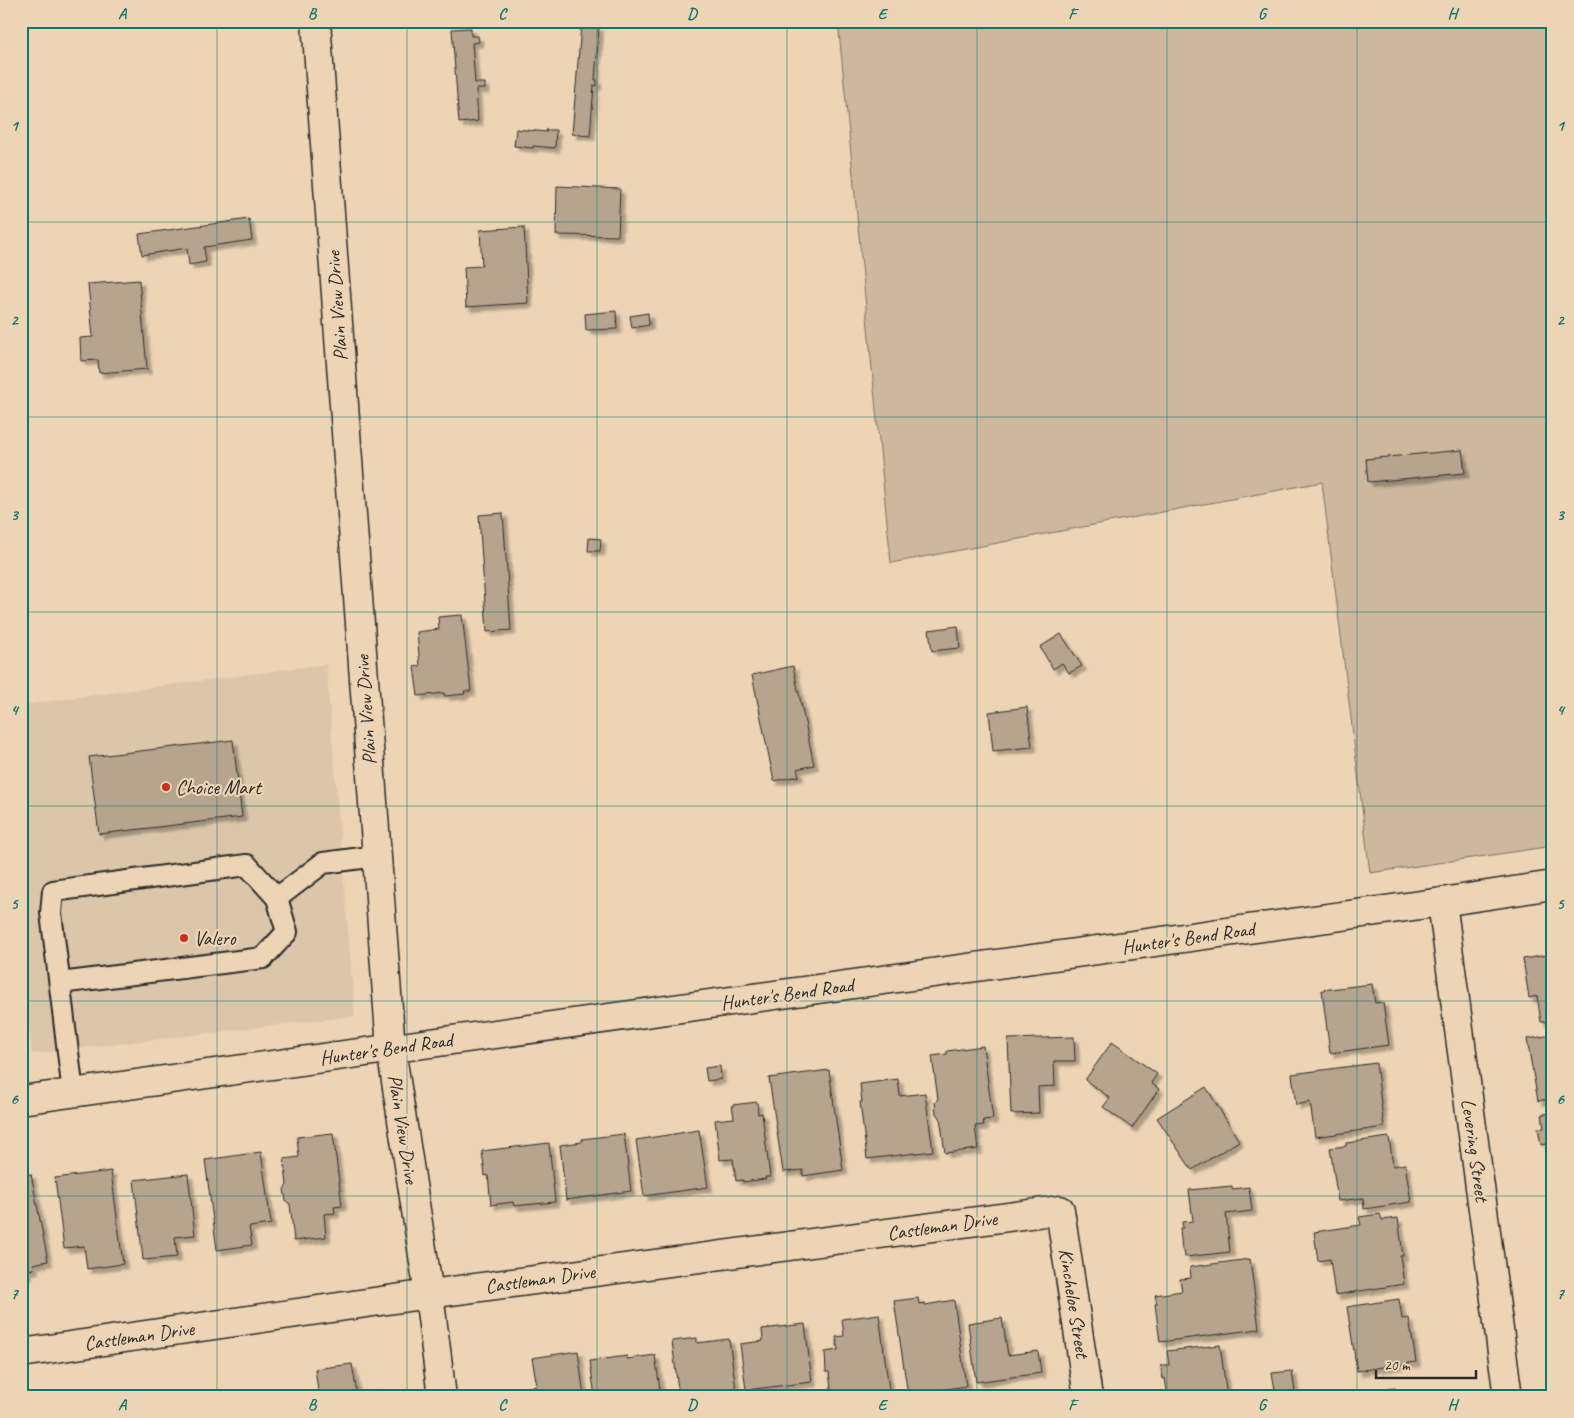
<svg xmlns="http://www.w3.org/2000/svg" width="1574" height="1418" font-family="Caveat,sans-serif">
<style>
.built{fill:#dcc6a9}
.green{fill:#cdb89e;stroke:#7c7264}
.building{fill:#b6a48e;stroke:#2b2b2b;filter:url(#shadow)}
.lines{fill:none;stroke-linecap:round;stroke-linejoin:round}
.lane-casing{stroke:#2b2b2b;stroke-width:24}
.street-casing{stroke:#2b2b2b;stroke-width:31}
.secondary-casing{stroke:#2b2b2b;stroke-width:31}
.lane{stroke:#ecd4b4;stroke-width:20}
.street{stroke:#ecd4b4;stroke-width:28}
.secondary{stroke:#ecd4b4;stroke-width:28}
.grid{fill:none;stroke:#0f766e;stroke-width:1;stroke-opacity:0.55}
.poi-dot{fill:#c8321e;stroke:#ecd4b4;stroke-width:2}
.labels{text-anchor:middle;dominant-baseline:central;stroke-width:4.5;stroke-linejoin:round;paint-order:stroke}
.street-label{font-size:20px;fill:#2b2b2b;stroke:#ecd4b4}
.poi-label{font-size:20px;fill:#2b2b2b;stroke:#ecd4b4;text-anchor:start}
.neatline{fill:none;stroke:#0f766e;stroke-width:2}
.grid-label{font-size:16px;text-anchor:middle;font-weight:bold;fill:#0f766e}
</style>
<defs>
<filter id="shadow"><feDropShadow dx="4.5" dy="4.5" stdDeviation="1" flood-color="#0004"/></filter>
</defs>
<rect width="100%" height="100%" fill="#ecd4b4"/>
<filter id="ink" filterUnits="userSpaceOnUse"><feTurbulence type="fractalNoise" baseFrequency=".02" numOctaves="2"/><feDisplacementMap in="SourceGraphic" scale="10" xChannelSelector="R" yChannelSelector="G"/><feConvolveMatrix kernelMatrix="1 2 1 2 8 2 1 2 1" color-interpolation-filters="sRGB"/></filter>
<g filter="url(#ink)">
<polygon class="built" points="326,664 355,1016 32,1054 21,959 21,705"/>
<polygon class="green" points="838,21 1553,21 1553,846 1370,873 1322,482 891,563"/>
<g class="building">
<polygon points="581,26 599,27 595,80 597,80 597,86 594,85 590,136 572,134"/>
<polygon points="471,28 471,36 478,36 479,42 472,43 475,83 485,83 485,89 476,89 478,121 459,123 452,29"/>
<polygon points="516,129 547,132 546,130 556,130 555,148 533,146 533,148 514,146"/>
<polygon points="557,186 620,189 618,236 556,235"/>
<polygon points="249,219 252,240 204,247 206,262 189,265 187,248 142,255 139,234"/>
<polygon points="524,227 528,303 466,307 464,267 482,266 480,230"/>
<polygon points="139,280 147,369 99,373 98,360 81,361 80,338 93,337 88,284"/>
<polygon points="616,311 617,329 586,330 585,314"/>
<polygon points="648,313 649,325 632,328 630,316"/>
<polygon points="1462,450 1465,473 1368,482 1366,459"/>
<polygon points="503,513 511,630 487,632 479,515"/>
<polygon points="589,538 601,539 600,551 588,551"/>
<polygon points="462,615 471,691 464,691 465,694 445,696 444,693 418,696 414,667 420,666 417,632 439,629 438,617"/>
<polygon points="958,626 960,648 932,651 929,630"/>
<polygon points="1061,634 1082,666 1069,673 1062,663 1053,669 1040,647"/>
<polygon points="793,666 814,765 797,769 799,776 774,781 752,675"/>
<polygon points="1027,707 1032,747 993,751 989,712"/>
<polygon points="233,740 242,817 99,834 89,757"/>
<polygon points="1547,955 1549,963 1553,963 1553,1021 1541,1022 1537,996 1529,998 1523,959"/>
<polygon points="1372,984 1375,1003 1383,1002 1389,1045 1330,1053 1322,990"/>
<polygon points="1553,1035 1553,1098 1538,1101 1527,1039"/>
<polygon points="1074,1037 1075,1061 1054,1061 1055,1086 1038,1087 1039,1113 1011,1114 1008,1039"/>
<polygon points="1112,1042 1157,1074 1151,1083 1159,1089 1132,1128 1103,1107 1110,1098 1085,1080"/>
<polygon points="983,1046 993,1119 983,1120 984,1125 975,1126 978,1149 945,1153 940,1117 936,1114 935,1102 938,1099 932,1056 947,1054 947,1051"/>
<polygon points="1376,1063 1384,1127 1315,1137 1310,1102 1296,1105 1292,1074"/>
<polygon points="720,1066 721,1079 707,1081 705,1068"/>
<polygon points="829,1070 843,1170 803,1176 803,1170 783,1172 769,1078"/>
<polygon points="898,1079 900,1096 925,1093 933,1151 867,1159 860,1102 862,1102 860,1084"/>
<polygon points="1206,1087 1239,1141 1192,1170 1157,1118"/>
<polygon points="757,1102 758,1114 762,1113 770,1177 765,1177 766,1179 743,1182 743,1180 736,1181 733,1159 720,1160 715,1120 734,1118 732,1105"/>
<polygon points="1553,1113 1553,1146 1552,1143 1541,1145 1538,1128 1544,1128 1542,1114"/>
<polygon points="699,1130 708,1187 644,1196 636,1140"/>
<polygon points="333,1133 342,1206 334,1207 335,1213 324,1214 326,1237 294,1241 290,1204 286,1201 284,1189 287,1185 284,1159 299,1157 297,1137"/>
<polygon points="624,1134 631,1191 566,1200 560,1145 582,1142 582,1139"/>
<polygon points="1389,1137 1393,1166 1405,1164 1411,1202 1364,1209 1363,1198 1338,1201 1330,1148 1346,1146 1346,1143"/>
<polygon points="549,1143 555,1202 514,1206 513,1202 491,1205 488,1175 485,1176 482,1151"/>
<polygon points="261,1152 271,1224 249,1227 252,1245 217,1250 205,1160"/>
<polygon points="111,1171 123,1264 87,1269 84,1246 64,1248 55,1178"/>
<polygon points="31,1174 48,1261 33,1264 34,1269 27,1270 28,1275 21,1276 21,1175"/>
<polygon points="188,1174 195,1235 175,1237 177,1257 143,1260 134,1180"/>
<polygon points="1232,1186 1232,1189 1249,1187 1252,1211 1226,1214 1230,1252 1185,1257 1184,1250 1182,1250 1180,1228 1183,1228 1182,1222 1193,1221 1189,1190"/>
<polygon points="1380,1214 1382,1220 1398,1218 1403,1256 1400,1256 1404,1284 1335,1295 1330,1259 1318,1261 1314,1232 1361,1225 1359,1217"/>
<polygon points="1250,1259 1259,1329 1160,1342 1155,1304 1157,1304 1155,1295 1182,1291 1180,1279 1191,1278 1190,1267"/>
<polygon points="918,1298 919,1304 925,1303 925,1305 954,1300 966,1386 908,1395 894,1301"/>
<polygon points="1399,1299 1402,1319 1409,1318 1416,1362 1357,1371 1347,1307"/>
<polygon points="879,1314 890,1397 832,1397 829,1372 826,1372 825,1352 838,1350 836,1337 844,1336 842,1319"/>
<polygon points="1002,1318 1008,1355 1038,1351 1041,1373 976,1382 968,1323"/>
<polygon points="805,1324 812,1382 746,1390 740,1344 763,1341 762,1329"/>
<polygon points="697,1338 697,1343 729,1339 737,1397 679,1397 672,1341"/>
<polygon points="1220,1345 1227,1397 1168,1397 1165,1378 1163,1379 1161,1365 1169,1365 1167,1351"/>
<polygon points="578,1351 584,1397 523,1397 522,1388 537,1386 532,1358"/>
<polygon points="655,1355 661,1397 595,1397 590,1361 627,1356 627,1359"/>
<polygon points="352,1364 357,1394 381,1390 382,1397 319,1397 315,1369"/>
<polygon points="1292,1371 1295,1392 1276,1395 1272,1373"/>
<polygon points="1395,1388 1395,1397 1333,1397 1333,1396"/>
<polygon points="220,1392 220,1397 191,1397"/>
</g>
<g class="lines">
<defs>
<g id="lane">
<polyline points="277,898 323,863 377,856"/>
<polyline points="60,983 263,958 287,932 277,898 247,865 53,891 51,913 73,1093"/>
</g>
<g id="street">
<polyline points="316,21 391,1049 429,1294 442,1397"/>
<polyline points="1442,902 1508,1397"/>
<polyline points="21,1353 429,1294 1060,1210 1088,1397"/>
</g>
<polyline id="secondary" points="21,1100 1442,902 1553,885"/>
</defs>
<use href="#lane" class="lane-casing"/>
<use href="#street" class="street-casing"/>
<use href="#secondary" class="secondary-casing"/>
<use href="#lane" class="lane"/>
<use href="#street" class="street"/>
<use href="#secondary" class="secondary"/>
</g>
</g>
<path class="grid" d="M 217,21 L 217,1397M 407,21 L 407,1397M 597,21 L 597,1397M 787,21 L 787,1397M 977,21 L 977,1397M 1167,21 L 1167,1397M 1357,21 L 1357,1397M 21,222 L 1553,222M 21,417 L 1553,417M 21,612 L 1553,612M 21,806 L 1553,806M 21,1001 L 1553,1001M 21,1196 L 1553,1196"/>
<g class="poi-dot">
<circle cx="166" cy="787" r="5"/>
<circle cx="184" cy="938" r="5"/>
</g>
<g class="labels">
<g class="street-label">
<text transform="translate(337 306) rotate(-94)">Plain View Drive</text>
<text transform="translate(366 710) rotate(-94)">Plain View Drive</text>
<text transform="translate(1188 938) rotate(-8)">Hunter's Bend Road</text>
<text transform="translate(787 994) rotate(-8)">Hunter's Bend Road</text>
<text transform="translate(386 1049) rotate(-8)">Hunter's Bend Road</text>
<text transform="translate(403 1129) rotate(81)">Plain View Drive</text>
<text transform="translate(1475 1150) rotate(82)">Levering Street</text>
<text transform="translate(942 1226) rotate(-8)">Castleman Drive</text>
<text transform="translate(540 1279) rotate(-8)">Castleman Drive</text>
<text transform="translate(1074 1303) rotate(81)">Kincheloe Street</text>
<text transform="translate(139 1336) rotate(-8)">Castleman Drive</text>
</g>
<g class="poi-label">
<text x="176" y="787">Choice Mart</text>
<text x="194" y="938">Valero</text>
</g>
</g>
<rect width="1574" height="1418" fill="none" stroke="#ecd4b4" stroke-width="55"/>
<path d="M1376 1370v8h100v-8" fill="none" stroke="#2b2b2b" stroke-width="2.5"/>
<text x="1384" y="1370" font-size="15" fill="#2b2b2b" stroke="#ecd4b4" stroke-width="4" paint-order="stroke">20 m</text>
<rect x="28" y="28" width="1518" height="1362" class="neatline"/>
<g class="grid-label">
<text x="122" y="19">A</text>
<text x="312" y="19">B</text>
<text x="502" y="19">C</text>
<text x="692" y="19">D</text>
<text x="882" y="19">E</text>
<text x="1072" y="19">F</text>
<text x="1262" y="19">G</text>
<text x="1452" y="19">H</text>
<text x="14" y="131">1</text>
<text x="1560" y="131">1</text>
<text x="14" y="325">2</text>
<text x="1560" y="325">2</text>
<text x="14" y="520">3</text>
<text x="1560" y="520">3</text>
<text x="14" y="715">4</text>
<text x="1560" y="715">4</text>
<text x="14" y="909">5</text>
<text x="1560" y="909">5</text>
<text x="14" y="1104">6</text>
<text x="1560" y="1104">6</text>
<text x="14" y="1299">7</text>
<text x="1560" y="1299">7</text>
<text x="122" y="1410">A</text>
<text x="312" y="1410">B</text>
<text x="502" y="1410">C</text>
<text x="692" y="1410">D</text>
<text x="882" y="1410">E</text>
<text x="1072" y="1410">F</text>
<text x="1262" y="1410">G</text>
<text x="1452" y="1410">H</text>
</g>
</svg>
